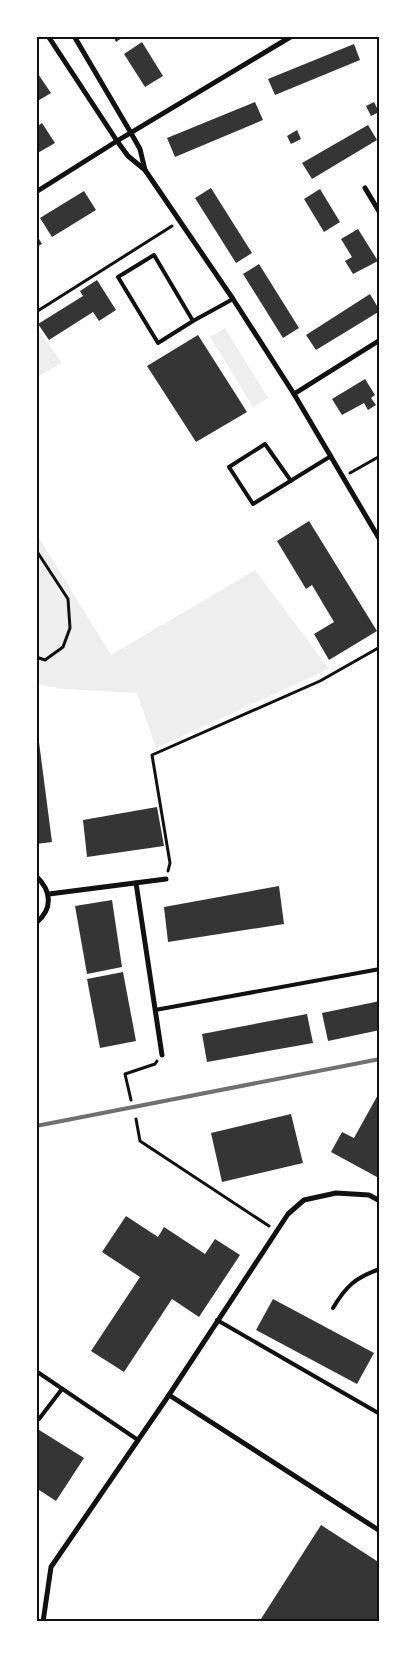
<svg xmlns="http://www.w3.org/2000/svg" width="416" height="1658" font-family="'IBM Plex Sans',sans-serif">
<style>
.green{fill:#eee}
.building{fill:#353535}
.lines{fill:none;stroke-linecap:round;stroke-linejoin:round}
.path{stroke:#111;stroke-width:3}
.service{stroke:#111;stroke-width:4}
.minor{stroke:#111;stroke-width:5}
.rail{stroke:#707070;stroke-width:4}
.neatline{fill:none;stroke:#111;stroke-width:2}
</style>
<rect width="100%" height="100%" fill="#fff"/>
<g class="green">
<polygon points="36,326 62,363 36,378"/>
<polygon points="225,328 268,398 253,407 210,337"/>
<polygon points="36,533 111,655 255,570 329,669 156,748 137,693 64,689 36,684"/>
</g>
<g class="building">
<polygon points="113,36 125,36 116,42"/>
<polygon points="142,42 163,76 145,87 124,54"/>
<polygon points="354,44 360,60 275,95 268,79"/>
<polygon points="36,71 51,93 36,102"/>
<polygon points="255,102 263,120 175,157 167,138"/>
<polygon points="374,102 379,112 371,116 366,106"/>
<polygon points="42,123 55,143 36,154 36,127"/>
<polygon points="368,125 377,140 312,179 302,163"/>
<polygon points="297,130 301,139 291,144 287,136"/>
<polygon points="211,188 252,253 236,263 195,198"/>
<polygon points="320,189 340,222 324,232 304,199"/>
<polygon points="84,191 96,210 52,237 40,218"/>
<polygon points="358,229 378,261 353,274 345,261 352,257 341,239"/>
<polygon points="36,234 42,244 36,247"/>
<polygon points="259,264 299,328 283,338 243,274"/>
<polygon points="97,280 116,310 99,321 93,312 49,340 38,324 83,296 80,291"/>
<polygon points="370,294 380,311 316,350 306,335"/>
<polygon points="198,335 247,412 196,442 147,366"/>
<polygon points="365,379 375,395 371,398 376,405 368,410 364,403 342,415 332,399"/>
<polygon points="309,521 377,631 329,660 314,634 334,622 312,585 306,589 277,541"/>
<polygon points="36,719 52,842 36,844"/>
<polygon points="157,807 164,846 87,857 83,820"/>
<polygon points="279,886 284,924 168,942 164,907"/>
<polygon points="112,900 122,967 87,974 75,906"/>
<polygon points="123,972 136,1041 100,1048 87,979"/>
<polygon points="380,1001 380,1030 328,1041 322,1013"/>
<polygon points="307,1014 313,1043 207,1062 202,1034"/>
<polygon points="380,1091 380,1172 377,1177 331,1152 342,1132 354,1138"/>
<polygon points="291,1114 303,1163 222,1182 211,1133"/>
<polygon points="126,1216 158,1237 164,1227 205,1254 215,1239 240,1255 199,1317 172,1299 124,1372 91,1351 140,1277 102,1252"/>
<polygon points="273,1299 374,1353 357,1384 256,1330"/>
<polygon points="36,1428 84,1458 56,1501 36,1488"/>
<polygon points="321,1525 380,1563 380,1622 259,1622"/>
</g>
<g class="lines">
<g class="path">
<polyline points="36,312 172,226"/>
<polyline points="350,473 380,456"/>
<polyline points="36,550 68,599 70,628 63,647 45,660 36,657"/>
<polyline points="168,871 170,863 152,755 320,681 380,647"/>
<polyline points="131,1100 125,1074 155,1064 157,1061"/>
<polyline points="136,1119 140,1141 269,1226"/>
</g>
<g class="service">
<polyline points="193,321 154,255 118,277 158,343 193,321 233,299"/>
<polyline points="291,481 265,444 229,467 253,504 331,456"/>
<polyline points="155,1010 380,969"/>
<path d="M 333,1308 C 346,1286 356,1277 380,1269"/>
<polyline points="217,1320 380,1414"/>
<polyline points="36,1371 138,1440"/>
<polyline points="39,1419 62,1389"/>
</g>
<g class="minor">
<polyline points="48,36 117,141 128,156 145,170 233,299 294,394 380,540"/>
<polyline points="74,36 131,133 140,149 145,170"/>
<polyline points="365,188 380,213"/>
<polyline points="36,192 117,141 292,36"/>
<polyline points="294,394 380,340"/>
<path d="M 36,876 C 52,891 53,909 36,923"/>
<polyline points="136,883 162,1055"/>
<polyline points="49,894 166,879"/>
<polyline points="169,1395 380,1531"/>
<polyline points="43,1622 51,1567 169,1395 288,1214 304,1200 336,1193 369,1195 380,1201"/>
</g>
<polyline class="rail" points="36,1126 380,1059"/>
</g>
<rect width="416" height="1658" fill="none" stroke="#ffffff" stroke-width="75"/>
<rect x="38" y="38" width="340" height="1582" class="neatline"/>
</svg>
